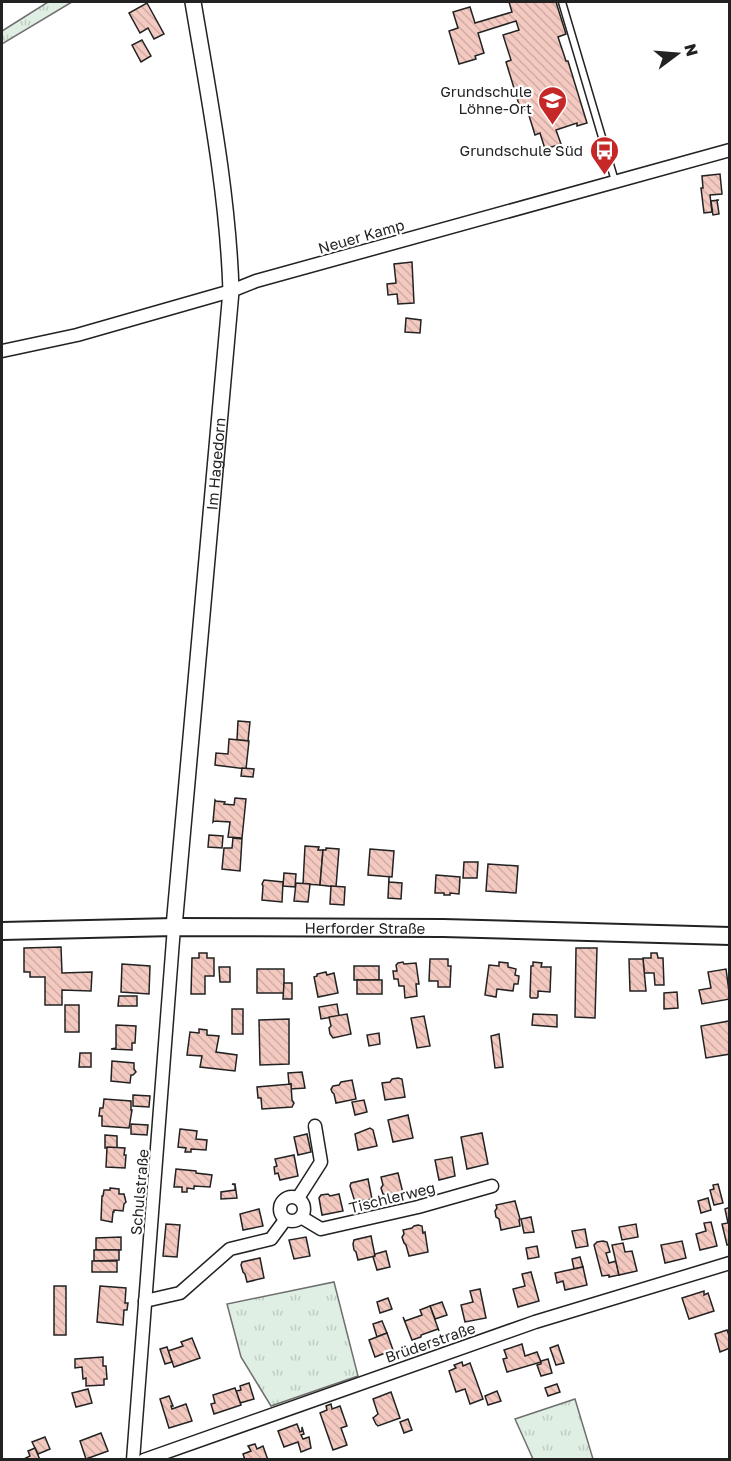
<svg xmlns="http://www.w3.org/2000/svg" width="731" height="1461" font-family="'Golos Text',sans-serif">
<style>
.grass{fill:url(#grass-tufts);stroke:#6f6f6f;stroke-width:1.5}
.building{fill:url(#building-back-hatch);stroke:#222;stroke-width:1.5}
.lines{fill:none;stroke-linecap:round;stroke-linejoin:round}
.service-casing{stroke:#222;stroke-width:9}
.minor-casing{stroke:#222;stroke-width:15}
.tertiary-casing{stroke:#222;stroke-width:18}
.secondary-casing{stroke:#222;stroke-width:20}
.service{stroke:#fff;stroke-width:6}
.minor{stroke:#fff;stroke-width:12}
.tertiary{stroke:#fff;stroke-width:15}
.secondary{stroke:#fff;stroke-width:16}
.labels{text-anchor:middle;dominant-baseline:central;stroke-width:4.5;stroke-linejoin:round;paint-order:stroke}
.poi-label{font-size:15px;fill:#222;stroke:#fff;text-anchor:end}
.street-label{font-size:15px;fill:#222;stroke:#fff}
</style>
<defs>
<pattern id="grass-tufts" width="24" height="20" patternUnits="userSpaceOnUse" patternTransform="scale(1.5)"><rect width="24" height="20" fill="#e0efe3"/><path d="M3 7l-1-3M5 7V3M7 7l1-3M15 17l-1-3M17 17v-4M19 17l1-3" fill="none" stroke="#c0cdc2"/></pattern>
<pattern id="building-back-hatch" width="6" height="6" patternUnits="userSpaceOnUse" patternTransform="scale(1.5)"><rect width="6" height="6" fill="#f3c9c0"/><path d="M-1 5l2 2M0 0l6 6M5-1l2 2" fill="none" stroke="#d0aca5"/></pattern>
</defs>
<rect width="100%" height="100%" fill="#fff"/>
<g class="grass">
<polygon points="48,2 72,2 2,44 2,31"/>
<polygon points="334,1282 358,1376 271,1406 241,1357 227,1304"/>
<polygon points="575,1399 593,1459 533,1459 515,1419"/>
</g>
<g class="building">
<polygon points="509,2 556,2 566,34 558,37 566,61 568,61 587,123 577,126 577,123 556,130 561,144 545,149 540,133 535,135 527,109 521,111 506,62 511,60 503,35 519,30 516,21 478,33 484,53 475,56 476,59 459,64 449,31 458,28 453,12 470,7 475,23 512,12"/>
<polygon points="147,3 164,34 154,39 148,28 140,33 129,13"/>
<polygon points="142,40 151,56 141,62 132,45"/>
<polygon points="720,174 722,194 710,195 712,212 704,213 701,188 703,188 702,176"/>
<polygon points="717,200 719,214 713,215 711,201 719,200"/>
<polygon points="412,262 414,303 398,304 397,294 388,295 387,284 396,283 394,264"/>
<polygon points="406,318 421,320 420,333 405,332"/>
<polygon points="238,721 250,722 248,741 237,740"/>
<polygon points="229,739 249,741 246,769 215,765 216,753 228,754"/>
<polygon points="242,768 254,769 253,777 241,776"/>
<polygon points="235,798 246,799 242,838 228,837 230,822 214,821 213,822 215,800 216,801 225,802 224,804 234,805"/>
<polygon points="209,835 223,836 222,848 208,847"/>
<polygon points="233,838 242,839 240,871 222,869 224,848 232,848"/>
<polygon points="305,846 319,847 318,850 323,850 320,885 303,884"/>
<polygon points="326,848 339,849 336,887 320,885 323,850 326,850"/>
<polygon points="370,849 394,851 392,877 368,875"/>
<polygon points="464,862 478,862 477,878 463,878"/>
<polygon points="488,864 518,866 516,893 486,891"/>
<polygon points="284,873 296,874 295,887 283,886"/>
<polygon points="436,875 460,877 459,894 450,893 450,895 444,895 444,893 435,893"/>
<polygon points="389,877 389,882 402,883 401,899 388,898"/>
<polygon points="264,880 283,882 282,902 262,900 263,886 262,884"/>
<polygon points="296,883 310,884 308,902 294,901"/>
<polygon points="331,886 345,887 344,905 330,904"/>
<polygon points="61,947 62,973 92,972 91,991 62,990 62,1005 45,1005 45,977 30,977 30,972 24,972 24,948"/>
<polygon points="576,948 597,948 595,1018 575,1017"/>
<polygon points="199,953 207,953 207,958 214,958 214,976 205,976 205,994 191,994 192,958 199,958"/>
<polygon points="651,953 657,953 658,958 663,958 664,985 655,985 654,973 644,973 643,958 651,958"/>
<polygon points="430,959 448,959 448,966 451,966 450,987 438,987 438,981 429,981"/>
<polygon points="629,959 643,959 646,991 630,991"/>
<polygon points="403,962 404,964 416,963 419,984 416,984 417,996 405,998 404,986 399,986 398,979 394,979 393,971 397,971 396,965 398,963"/>
<polygon points="499,962 508,963 508,967 516,969 515,975 519,976 518,984 514,984 513,991 497,989 496,997 485,995 489,965 499,966"/>
<polygon points="533,962 542,963 541,967 551,967 550,992 538,991 538,997 537,998 531,998 530,997 531,966 533,966"/>
<polygon points="122,964 150,966 149,994 121,992"/>
<rect x="354" y="966" width="25" height="14"/>
<polygon points="219,967 230,967 230,982 220,982"/>
<rect x="257" y="969" width="27" height="24"/>
<polygon points="726,969 730,999 702,1004 699,990 711,988 708,972"/>
<polygon points="326,972 327,975 334,973 338,993 318,997 314,977 317,976 317,974"/>
<rect x="357" y="980" width="25" height="14"/>
<polygon points="284,983 292,983 292,999 283,999"/>
<polygon points="677,992 678,1008 664,1009 664,993"/>
<polygon points="119,996 137,996 137,1006 118,1006"/>
<polygon points="337,1004 339,1016 321,1019 319,1007"/>
<rect x="65" y="1005" width="14" height="27"/>
<rect x="232" y="1009" width="11" height="25"/>
<polygon points="347,1014 351,1034 333,1038 330,1034 329,1028 331,1026 329,1017"/>
<polygon points="533,1014 557,1015 557,1027 532,1025"/>
<polygon points="424,1016 430,1046 417,1048 411,1018"/>
<polygon points="289,1019 289,1064 260,1065 259,1020"/>
<polygon points="729,1021 730,1054 706,1058 701,1026"/>
<polygon points="116,1025 136,1026 135,1043 132,1043 132,1050 111,1049 116,1048"/>
<polygon points="199,1029 207,1030 207,1035 219,1036 216,1052 237,1055 235,1071 200,1067 202,1056 187,1055 190,1032 199,1033"/>
<polygon points="379,1033 380,1044 369,1046 367,1035"/>
<polygon points="499,1034 503,1067 495,1068 491,1036"/>
<polygon points="80,1053 91,1053 91,1067 79,1067"/>
<polygon points="112,1061 134,1063 134,1069 136,1072 133,1075 131,1075 130,1083 111,1081"/>
<polygon points="302,1072 305,1088 291,1089 291,1084 289,1084 288,1073"/>
<polygon points="398,1078 402,1079 405,1097 385,1100 382,1083 390,1082 392,1079"/>
<polygon points="352,1080 356,1099 336,1103 334,1094 332,1092 331,1089 333,1086 339,1085 341,1082"/>
<polygon points="291,1084 292,1100 294,1103 292,1107 262,1109 261,1098 258,1098 257,1087"/>
<polygon points="133,1095 150,1096 149,1107 133,1106"/>
<polygon points="104,1099 131,1101 131,1110 132,1110 129,1128 102,1126 102,1116 99,1116 100,1108 103,1108"/>
<polygon points="364,1100 367,1112 355,1115 352,1102"/>
<polygon points="408,1115 413,1138 393,1142 388,1120"/>
<polygon points="131,1124 148,1125 147,1135 131,1134"/>
<polygon points="370,1128 373,1130 377,1146 358,1150 355,1134"/>
<polygon points="180,1129 197,1131 196,1139 207,1140 206,1150 191,1149 191,1152 185,1152 186,1148 178,1147"/>
<polygon points="482,1133 488,1164 467,1169 461,1137"/>
<polygon points="307,1134 311,1152 298,1155 294,1137"/>
<polygon points="105,1135 117,1136 117,1148 105,1148"/>
<polygon points="107,1147 125,1148 124,1155 126,1155 125,1168 106,1167"/>
<polygon points="294,1155 298,1176 280,1180 278,1173 275,1174 274,1167 277,1166 275,1159"/>
<polygon points="452,1157 455,1176 439,1180 435,1160"/>
<polygon points="176,1169 196,1171 196,1173 212,1175 210,1187 194,1186 194,1189 187,1188 187,1192 182,1192 182,1187 174,1187"/>
<polygon points="398,1173 403,1193 386,1197 383,1194 381,1188 383,1185 381,1177"/>
<polygon points="368,1179 372,1199 355,1202 350,1186 351,1183"/>
<polygon points="232,1184 235,1184 237,1198 221,1199 221,1192 235,1190 235,1185"/>
<polygon points="718,1184 723,1203 714,1205 710,1190 714,1189 713,1185"/>
<polygon points="110,1188 119,1189 119,1194 124,1194 126,1202 124,1204 123,1211 114,1210 114,1212 113,1212 112,1222 101,1220 102,1196 103,1196 104,1190 110,1190"/>
<polygon points="328,1194 330,1196 339,1194 343,1211 322,1215 319,1198 321,1195"/>
<polygon points="708,1198 711,1210 701,1213 698,1201"/>
<polygon points="515,1201 520,1219 519,1220 520,1226 501,1230 499,1219 496,1217 495,1211 497,1208 496,1205"/>
<polygon points="730,1207 730,1244 727,1245 722,1224 728,1223 725,1209"/>
<polygon points="259,1209 263,1226 243,1230 240,1214"/>
<polygon points="531,1217 534,1232 524,1233 521,1219"/>
<polygon points="711,1222 717,1246 700,1250 696,1234 706,1231 704,1223"/>
<polygon points="166,1224 180,1225 177,1257 163,1256"/>
<polygon points="636,1224 638,1237 622,1240 619,1227"/>
<polygon points="418,1225 422,1226 423,1233 425,1232 428,1252 409,1256 406,1245 404,1243 402,1237 404,1234 403,1230 412,1228 414,1226"/>
<polygon points="585,1229 588,1246 576,1248 572,1231"/>
<polygon points="371,1236 375,1256 358,1260 356,1252 354,1250 353,1244 354,1240"/>
<polygon points="121,1237 121,1250 96,1250 96,1238"/>
<polygon points="306,1237 310,1256 294,1259 289,1240"/>
<polygon points="603,1241 607,1242 610,1252 606,1253 609,1263 616,1261 619,1275 609,1277 609,1275 602,1276 594,1245 597,1242"/>
<polygon points="682,1241 686,1258 665,1263 661,1245"/>
<polygon points="623,1243 625,1252 632,1251 637,1271 619,1275 612,1245"/>
<polygon points="537,1246 539,1257 528,1259 526,1248"/>
<polygon points="94,1250 119,1250 119,1260 94,1261"/>
<polygon points="386,1251 390,1267 377,1270 373,1257 375,1256 375,1254"/>
<polygon points="580,1257 583,1267 574,1269 572,1259"/>
<polygon points="260,1258 264,1278 247,1282 245,1274 243,1272 241,1265 242,1262"/>
<rect x="92" y="1261" width="25" height="11"/>
<polygon points="583,1267 587,1285 565,1290 563,1281 557,1283 555,1273"/>
<polygon points="531,1272 539,1301 518,1307 513,1289 525,1286 522,1274"/>
<rect x="54" y="1286" width="12" height="49"/>
<polygon points="100,1286 126,1288 125,1303 128,1303 127,1310 124,1310 123,1325 97,1322"/>
<polygon points="480,1289 486,1318 465,1322 461,1305 473,1302 470,1291"/>
<polygon points="704,1291 704,1295 708,1293 714,1311 689,1319 682,1298"/>
<polygon points="388,1298 392,1309 380,1313 377,1302"/>
<polygon points="442,1302 447,1315 435,1319 430,1306"/>
<polygon points="430,1306 439,1331 438,1329 421,1335 421,1337 412,1340 403,1317 405,1321 422,1315 420,1310"/>
<polygon points="382,1321 387,1333 377,1337 373,1324"/>
<polygon points="727,1330 730,1338 730,1348 720,1352 715,1334"/>
<polygon points="387,1333 393,1350 375,1357 369,1340"/>
<polygon points="192,1338 200,1358 174,1367 168,1351 183,1346 181,1342"/>
<polygon points="522,1344 525,1356 537,1352 541,1362 507,1372 503,1359 507,1358 504,1350"/>
<polygon points="558,1345 564,1363 556,1365 550,1348"/>
<polygon points="167,1347 172,1362 165,1364 160,1349"/>
<polygon points="103,1357 103,1366 106,1366 107,1379 104,1379 104,1385 86,1386 86,1378 83,1379 82,1367 75,1368 75,1359"/>
<polygon points="548,1359 552,1373 541,1376 537,1365 541,1364 541,1361"/>
<polygon points="462,1362 463,1366 470,1363 483,1399 470,1404 465,1389 456,1392 449,1371 456,1368 454,1365"/>
<polygon points="249,1383 254,1399 240,1403 236,1391 241,1390 240,1386"/>
<polygon points="557,1384 560,1392 548,1396 545,1388"/>
<polygon points="235,1388 241,1405 214,1414 211,1404 215,1403 213,1395"/>
<polygon points="88,1389 92,1403 76,1407 72,1393"/>
<polygon points="497,1391 501,1401 488,1405 485,1396"/>
<polygon points="391,1392 400,1418 378,1426 376,1424 373,1418 378,1414 373,1399"/>
<polygon points="169,1396 173,1406 171,1406 172,1409 186,1404 192,1421 169,1428 160,1399"/>
<polygon points="331,1404 332,1409 340,1406 347,1426 341,1428 347,1445 333,1450 320,1413 327,1410 326,1406"/>
<polygon points="408,1419 412,1430 404,1433 400,1422"/>
<polygon points="297,1424 300,1432 302,1431 302,1427 304,1434 301,1435 303,1439 309,1437 311,1448 301,1452 298,1442 284,1447 278,1431"/>
<polygon points="101,1433 108,1451 86,1459 80,1441"/>
<polygon points="45,1437 50,1449 38,1454 32,1442"/>
<polygon points="255,1444 257,1449 263,1446 268,1460 245,1460 243,1454 251,1451 248,1446"/>
<polygon points="35,1448 40,1460 22,1460 30,1456 28,1451"/>
</g>
<g class="lines">
<defs>
<polyline id="service" points="562,2 615,181"/>
<g id="minor">
<polyline points="2,351 77,335 231,291 256,281 730,150"/>
<circle cx="292" cy="1209" r="12"/>
<polyline points="298,1198 321,1162 315,1126"/>
<polyline points="301,1217 321,1229 418,1207 492,1186"/>
<polyline points="145,1301 180,1293 230,1249 271,1239 285,1220"/>
<polyline points="133,1460 174,927"/>
<polyline points="144,1460 535,1322 730,1263"/>
</g>
<g id="tertiary">
<path id="s1" d="M 174,927 L 231,291 C 228,194 209,97 193,2"/>
</g>
<g id="secondary">
<path id="s2" d="M 2,931 L 174,927 L 443,928 L 730,936"/>
</g>
</defs>
<use href="#service" class="service-casing"/>
<use href="#minor" class="minor-casing"/>
<use href="#tertiary" class="tertiary-casing"/>
<use href="#secondary" class="secondary-casing"/>
<use href="#service" class="service"/>
<use href="#minor" class="minor"/>
<use href="#tertiary" class="tertiary"/>
<use href="#secondary" class="secondary"/>
</g>
<defs>
<symbol id="school-pin" viewBox="-11 -11 22 30"><path d="M0 17L-7.5 6A9.5 9.5 0 1 1 7.5 6Z" fill="#c62828" stroke="#fff"/><path d="M0-5L7-2L0 1L-7-2ZM-4 1L0 2.5L4 1V4Q0 6-4 4Z" fill="#fff"/></symbol>
<symbol id="bus-pin" viewBox="-11 -11 22 30"><path d="M0 17L-7.5 6A9.5 9.5 0 1 1 7.5 6Z" fill="#c62828" stroke="#fff"/><path d="M-5-6H5V4H4V6H2V4H-2V6H-4V4H-5ZM-3.5-4V0h7V-4ZM-3.5 1.2v1.5H-2V1.2ZM2 1.2v1.5H3.5V1.2Z" fill="#fff"/></symbol>
</defs>
<g fill-rule="evenodd">
<use href="#school-pin" x="536" y="84" width="33" height="45"/>
<use href="#bus-pin" x="588" y="134" width="33" height="45"/>
</g>
<g class="labels">
<g class="poi-label">
<text x="532" y="91">Grundschule<tspan x="532" dy="17">Löhne-Ort</tspan></text>
<text x="583" y="150">Grundschule Süd</text>
</g>
<g class="street-label">
<text transform="translate(361 236) rotate(-16)">Neuer Kamp</text>
<text stroke="none"><textPath href="#s1" startOffset="465">Im Hagedorn</textPath></text>
<text stroke="none"><textPath href="#s2" startOffset="363">Herforder Straße</textPath></text>
<text transform="translate(139 1192) rotate(-85)">Schulstraße</text>
<text transform="translate(392 1197) rotate(-14)">Tischlerweg</text>
<text transform="translate(430 1342) rotate(-19)">Brüderstraße</text>
</g>
</g>
<rect width="731" height="1461" fill="none" stroke="#222222" stroke-width="6"/>
<g transform="translate(677 54) rotate(74)" stroke="#ffffff" stroke-width="4.5" paint-order="stroke">
<path d="M0-4.5L10 22L0 15L-10 22Z" fill="#222222"/>
<text y="-9" font-size="16" font-weight="bold" text-anchor="middle" fill="#222222">N</text>
</g>
</svg>
